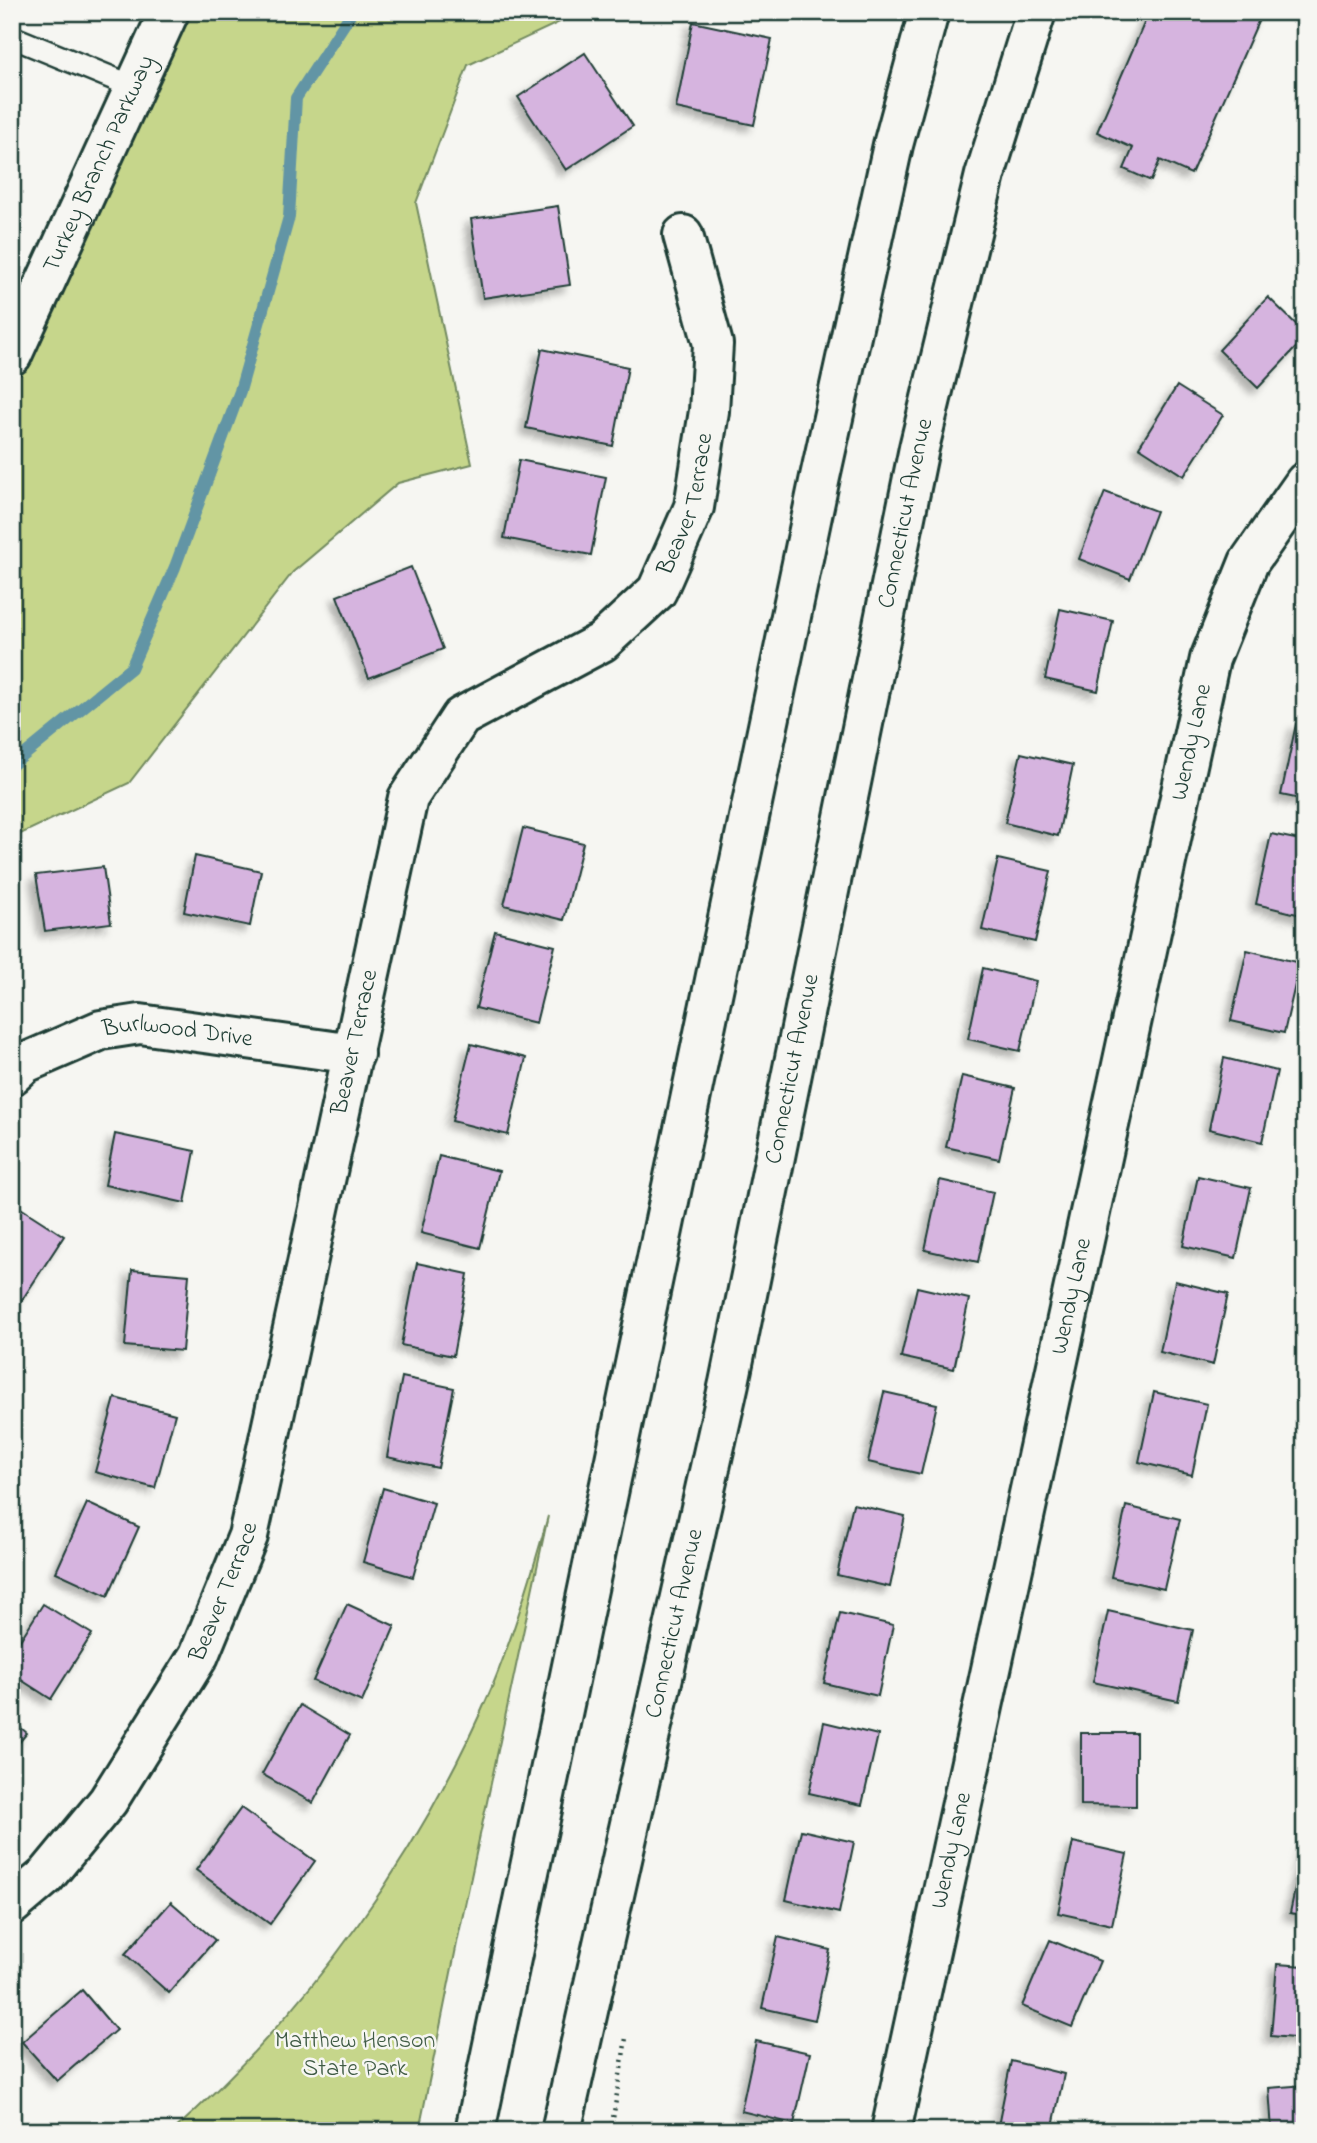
<svg xmlns="http://www.w3.org/2000/svg" width="1317" height="2143" font-family="'Indie Flower',sans-serif">
<style>
.green{fill:#c6d68b;stroke:#728a60;stroke-width:2}
.lines{fill:none;stroke-linecap:round;stroke-linejoin:round}
.stream{stroke:#6295a5;stroke-width:12}
.building{fill:#d6b4df;stroke:#1f3d34;stroke-width:2;filter:url(#shadow)}
.service-casing{stroke:#1f3d34;stroke-width:26}
.minor-casing{stroke:#1f3d34;stroke-width:44}
.primary-casing{stroke:#1f3d34;stroke-width:44}
.path{stroke:#1f3d34;stroke-width:4.5;stroke-dasharray:2 5;stroke-linecap:butt}
.service{stroke:#f6f6f2;stroke-width:21}
.minor{stroke:#f6f6f2;stroke-width:38}
.primary{stroke:#f6f6f2;stroke-width:38}
.labels{text-anchor:middle;dominant-baseline:central;stroke-width:5;stroke-linejoin:round;paint-order:stroke}
.street-label{font-size:24px;fill:#1f3d34;stroke:#f6f6f2}
.park-label{font-size:24px;fill:#405c45;stroke:#f6f6f2}
</style>
<defs>
<filter id="shadow"><feDropShadow dx="-6" dy="6" stdDeviation="3.5" flood-color="#0004"/></filter>
</defs>
<rect width="100%" height="100%" fill="#f6f6f2"/>
<filter id="ink" filterUnits="userSpaceOnUse"><feTurbulence type="fractalNoise" baseFrequency=".0143" numOctaves="2"/><feDisplacementMap in="SourceGraphic" scale="14" xChannelSelector="R" yChannelSelector="G"/><feConvolveMatrix kernelMatrix="1 2 1 2 8 2 1 2 1" color-interpolation-filters="sRGB"/></filter>
<g filter="url(#ink)">
<g class="green">
<polygon points="169,12 581,12 468,65 416,203 472,464 398,483 293,572 129,783 12,838 12,355"/>
<path d="M 548,1516 L 458,1938 L 419,2131 L 173,2131 C 311,2008 419,1856 492,1687 C 515,1631 532,1574 548,1516 Z"/>
</g>
<g class="lines">
<polyline class="stream" points="12,765 131,668 175,567 240,391 289,217 296,98 352,12"/>
</g>
<g class="building">
<polygon points="1149,12 1254,12 1261,15 1191,174 1160,160 1151,181 1124,169 1133,148 1097,132"/>
<polygon points="693,22 772,39 754,125 676,108"/>
<polygon points="585,53 633,126 566,170 518,97"/>
<polygon points="558,206 570,285 483,298 471,219"/>
<polygon points="1268,297 1305,333 1305,338 1258,388 1219,350"/>
<polygon points="542,349 628,367 613,446 526,428"/>
<polygon points="1177,386 1223,415 1184,476 1139,447"/>
<polygon points="519,460 606,477 591,555 504,538"/>
<polygon points="1105,492 1156,511 1130,579 1079,559"/>
<polygon points="411,567 443,649 369,678 337,596"/>
<polygon points="1060,609 1113,621 1098,691 1045,679"/>
<polygon points="1296,724 1305,726 1305,800 1281,795"/>
<polygon points="1021,753 1073,765 1058,836 1005,823"/>
<polygon points="523,828 583,843 564,920 504,905"/>
<polygon points="1271,834 1305,841 1305,916 1256,904"/>
<polygon points="195,856 261,871 250,926 184,912"/>
<polygon points="998,859 1051,871 1035,942 982,930"/>
<polygon points="103,867 111,923 45,931 36,875"/>
<polygon points="495,931 555,946 536,1023 476,1008"/>
<polygon points="1247,950 1300,963 1284,1033 1231,1021"/>
<polygon points="983,968 1036,981 1020,1051 968,1039"/>
<polygon points="471,1044 526,1058 508,1135 452,1121"/>
<polygon points="1224,1058 1277,1071 1262,1142 1209,1129"/>
<polygon points="962,1076 1015,1088 999,1159 946,1147"/>
<polygon points="115,1134 195,1151 185,1203 105,1185"/>
<polygon points="439,1156 499,1171 480,1248 421,1233"/>
<polygon points="1198,1176 1251,1188 1236,1258 1183,1246"/>
<polygon points="940,1180 993,1192 978,1262 925,1250"/>
<polygon points="16,1205 64,1236 22,1300 12,1293 12,1211"/>
<polygon points="417,1263 468,1274 453,1356 401,1345"/>
<polygon points="132,1270 189,1275 182,1351 125,1346"/>
<polygon points="1175,1281 1228,1294 1213,1365 1160,1352"/>
<polygon points="917,1287 969,1299 954,1369 901,1357"/>
<polygon points="402,1377 454,1388 438,1468 387,1457"/>
<polygon points="884,1392 937,1404 921,1474 868,1462"/>
<polygon points="1154,1392 1207,1404 1192,1475 1139,1462"/>
<polygon points="115,1398 175,1414 155,1488 95,1472"/>
<polygon points="383,1488 434,1503 413,1577 363,1562"/>
<polygon points="87,1503 139,1527 108,1596 56,1572"/>
<polygon points="853,1504 905,1516 890,1587 837,1575"/>
<polygon points="1126,1506 1180,1519 1164,1589 1111,1577"/>
<polygon points="43,1604 92,1634 51,1699 12,1674 12,1653"/>
<polygon points="347,1604 395,1626 362,1702 313,1681"/>
<polygon points="1108,1611 1193,1630 1178,1701 1093,1682"/>
<polygon points="840,1613 893,1625 878,1696 824,1683"/>
<polygon points="300,1705 350,1735 313,1803 262,1774"/>
<polygon points="12,1720 27,1733 12,1751"/>
<polygon points="824,1722 878,1735 862,1805 809,1793"/>
<polygon points="1081,1733 1136,1733 1136,1806 1081,1805"/>
<polygon points="241,1808 315,1861 270,1924 196,1870"/>
<polygon points="801,1830 854,1842 839,1913 786,1900"/>
<polygon points="1073,1842 1127,1854 1112,1925 1058,1913"/>
<polygon points="1305,1842 1305,1916 1290,1913"/>
<polygon points="171,1902 215,1940 169,1993 125,1954"/>
<polygon points="778,1937 830,1950 815,2020 762,2008"/>
<polygon points="1050,1940 1100,1961 1072,2027 1022,2006"/>
<polygon points="1277,1964 1305,1966 1305,2039 1271,2036"/>
<polygon points="82,1990 116,2030 57,2081 22,2042"/>
<polygon points="756,2041 810,2053 794,2124 741,2111"/>
<polygon points="1011,2061 1064,2074 1052,2131 997,2131"/>
<polygon points="1305,2085 1305,2131 1272,2131 1269,2088"/>
</g>
<g class="lines">
<defs>
<polyline id="service" points="12,37 134,87"/>
<g id="minor">
<path id="s1" d="M 12,355 L 169,12"/>
<path id="s2" d="M 12,1075 L 25,1063 L 101,1030 L 140,1024 L 354,1054"/>
<path id="s3" d="M 12,1905 L 46,1876 L 108,1801 L 199,1655 L 248,1536 L 408,798 L 461,717 L 602,642 L 657,591 L 694,507 L 709,411 L 713,344 L 683,235"/>
<path id="s4" d="M 891,2131 L 1210,659 L 1249,562 L 1305,482"/>
</g>
<g id="primary">
<polyline points="475,2131 820,477 893,145 929,12"/>
<path id="s5" d="M 561,2131 L 729,1383 L 919,448 L 985,175 L 1036,12"/>
</g>
</defs>
<use href="#service" class="service-casing"/>
<use href="#minor" class="minor-casing"/>
<use href="#primary" class="primary-casing"/>
<polyline class="path" points="611,2131 626,2038"/>
<use href="#service" class="service"/>
<use href="#minor" class="minor"/>
<use href="#primary" class="primary"/>
</g>
</g>
<g class="labels">
<g class="street-label">
<text stroke="none"><textPath href="#s1" startOffset="210">Turkey Branch Parkway</textPath></text>
<text stroke="none"><textPath href="#s3" startOffset="1622">Beaver Terrace</textPath></text>
<text stroke="none"><textPath href="#s5" startOffset="1654">Connecticut Avenue</textPath></text>
<text stroke="none"><textPath href="#s4" startOffset="1421">Wendy Lane</textPath></text>
<text stroke="none"><textPath href="#s2" startOffset="178">Burlwood Drive</textPath></text>
<text stroke="none"><textPath href="#s3" startOffset="948">Beaver Terrace</textPath></text>
<text stroke="none"><textPath href="#s5" startOffset="1087">Connecticut Avenue</textPath></text>
<text stroke="none"><textPath href="#s4" startOffset="854">Wendy Lane</textPath></text>
<text stroke="none"><textPath href="#s3" startOffset="382">Beaver Terrace</textPath></text>
<text stroke="none"><textPath href="#s5" startOffset="520">Connecticut Avenue</textPath></text>
<text stroke="none"><textPath href="#s4" startOffset="287">Wendy Lane</textPath></text>
</g>
<g class="park-label">
<text x="355" y="2041">Matthew Henson<tspan x="355" dy="28">State Park</tspan></text>
</g>
</g>
<rect width="1317" height="2143" fill="none" stroke="#f6f6f2" stroke-width="42"/>
<rect x="21" y="21" width="1275" height="2101" fill="none" stroke="#1f3d34" stroke-width="2.5" filter="url(#ink)"/>
</svg>
